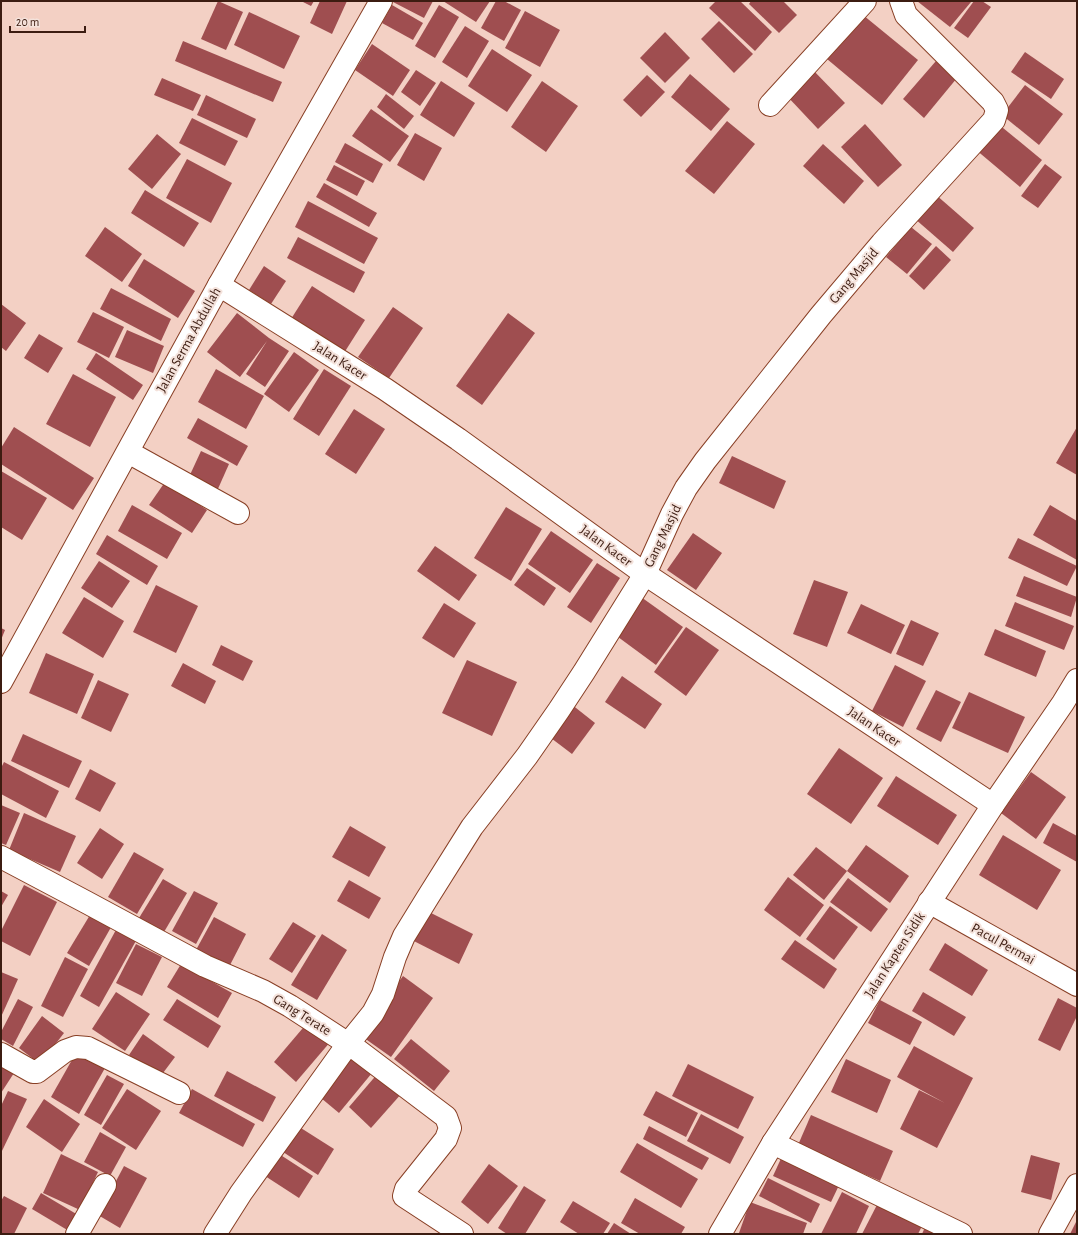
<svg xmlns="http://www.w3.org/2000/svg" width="1078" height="1235" font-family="'Alegreya Sans',sans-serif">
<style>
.building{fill:#9f4e50}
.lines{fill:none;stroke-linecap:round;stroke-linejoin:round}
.minor-casing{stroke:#883f25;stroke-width:24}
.secondary-casing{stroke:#883f25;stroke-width:24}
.minor{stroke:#fff;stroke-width:22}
.secondary{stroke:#fff;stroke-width:22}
.labels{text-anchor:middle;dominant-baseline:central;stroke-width:4;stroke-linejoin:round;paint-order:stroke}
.street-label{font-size:14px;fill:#3c1c11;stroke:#f4e2db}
</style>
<rect width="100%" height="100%" fill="#f3d0c4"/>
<g class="building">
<polygon points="218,1 243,12 226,50 201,39"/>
<polygon points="301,1 314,1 311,6"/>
<polygon points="320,1 347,1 332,34 310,23"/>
<polygon points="394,1 433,1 424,18 393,2"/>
<polygon points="443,1 490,1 476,22"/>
<polygon points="496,1 504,1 521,10 504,41 481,28"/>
<polygon points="716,1 740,1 772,32 755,51 709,8"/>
<polygon points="751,1 783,1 797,15 779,33 749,4"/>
<polygon points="917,1 969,1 971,2 950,27"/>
<polygon points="974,1 982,1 991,7 968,38 954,28"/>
<polygon points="392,5 423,23 413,40 382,23"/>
<polygon points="439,5 459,17 435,58 415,46"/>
<polygon points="525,11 560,30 540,67 505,48"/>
<polygon points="249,12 300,36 284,69 234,45"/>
<polygon points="863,15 918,60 882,105 827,59"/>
<polygon points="719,21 753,54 734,73 701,39"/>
<polygon points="465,26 489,41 467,78 442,62"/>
<polygon points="665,32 690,58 665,83 640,58"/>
<polygon points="183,41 282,82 273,102 175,61"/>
<polygon points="372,44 410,70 393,96 355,70"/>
<polygon points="492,49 532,75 507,112 468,86"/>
<polygon points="1025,52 1064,79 1051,99 1011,72"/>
<polygon points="936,61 957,78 924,118 903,99"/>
<polygon points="812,69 845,103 818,129 786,95"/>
<polygon points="416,70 436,83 420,106 401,92"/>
<polygon points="690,74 730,109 711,131 671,97"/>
<polygon points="647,75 665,92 641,117 623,100"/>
<polygon points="162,78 201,95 193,111 154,95"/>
<polygon points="441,81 475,103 454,137 420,115"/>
<polygon points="542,81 578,106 546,152 511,127"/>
<polygon points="1025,85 1063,114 1039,145 1002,115"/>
<polygon points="386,94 414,116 404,129 377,107"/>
<polygon points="206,95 256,119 247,138 197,115"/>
<polygon points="371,109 409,136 390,162 352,136"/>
<polygon points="192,118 238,141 225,166 179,143"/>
<polygon points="727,121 755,144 714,194 685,171"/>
<polygon points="997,123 1042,160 1020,187 975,149"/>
<polygon points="865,124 902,165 878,187 841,147"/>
<polygon points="415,133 442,148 424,181 397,165"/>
<polygon points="157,134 181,154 152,189 128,169"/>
<polygon points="345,143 383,164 373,183 335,162"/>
<polygon points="823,144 864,181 844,204 803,166"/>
<polygon points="187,159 232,183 211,223 166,198"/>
<polygon points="1045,164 1062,177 1038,208 1021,196"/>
<polygon points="334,165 365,181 357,196 326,180"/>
<polygon points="324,183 377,213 369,227 316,197"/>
<polygon points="145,190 199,223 184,247 131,213"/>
<polygon points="935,194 974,228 953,252 914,218"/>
<polygon points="308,201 378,238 364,264 295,227"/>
<polygon points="105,227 142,254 122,282 85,256"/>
<polygon points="911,227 932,244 907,274 886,257"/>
<polygon points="298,237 365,272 354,293 287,258"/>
<polygon points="936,246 951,260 924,290 909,276"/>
<polygon points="144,259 195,291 178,318 128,286"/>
<polygon points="264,266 286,281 271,304 249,290"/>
<polygon points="312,286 365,320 344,353 291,319"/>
<polygon points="111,288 171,319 161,341 100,309"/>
<polygon points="1,304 26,323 6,351 1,347"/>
<polygon points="393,307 423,328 389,378 358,357"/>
<polygon points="93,312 124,327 109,358 77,342"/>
<polygon points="237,313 269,338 289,351 265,387 246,374 267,341 240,377 207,352"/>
<polygon points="508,313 535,333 482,405 456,386"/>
<polygon points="127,330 164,346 153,373 115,357"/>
<polygon points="39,334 63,348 48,373 24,358"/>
<polygon points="294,352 319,370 289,412 264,394"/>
<polygon points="96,353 143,385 133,400 86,369"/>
<polygon points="216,369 264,396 246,429 198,402"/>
<polygon points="324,369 351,386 319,436 293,419"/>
<polygon points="73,374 116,397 90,447 46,424"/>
<polygon points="354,409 385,429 356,474 325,454"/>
<polygon points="198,418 248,446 237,466 187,438"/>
<polygon points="14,427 94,478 73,510 1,464 1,448"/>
<polygon points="1077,427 1077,475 1056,463"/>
<polygon points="201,451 229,464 217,491 189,477"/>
<polygon points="732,456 786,481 774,509 719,483"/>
<polygon points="1,471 47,498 22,540 1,527"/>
<polygon points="165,482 207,510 192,533 149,505"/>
<polygon points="132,505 182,533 167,559 118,531"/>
<polygon points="1050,505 1077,521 1077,560 1033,535"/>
<polygon points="506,507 542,529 511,581 474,558"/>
<polygon points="551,531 593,560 570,593 528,564"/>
<polygon points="693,533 722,553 696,590 667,570"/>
<polygon points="107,535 158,566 147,585 96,554"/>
<polygon points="1018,538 1077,566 1067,586 1008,558"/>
<polygon points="435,546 477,575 459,601 417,571"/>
<polygon points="99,561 130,581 112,608 81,588"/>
<polygon points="597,563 620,578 591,623 567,607"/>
<polygon points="527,568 556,588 544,606 514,585"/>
<polygon points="1024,576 1077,597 1071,617 1016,596"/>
<polygon points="814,580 848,592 827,647 793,634"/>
<polygon points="156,585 198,606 176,653 133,632"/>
<polygon points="84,597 124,621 103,658 62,633"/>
<polygon points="641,597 683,627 656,665 614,634"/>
<polygon points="1015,602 1074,626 1064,650 1005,626"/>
<polygon points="444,603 476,623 454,658 422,638"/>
<polygon points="861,604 905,625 891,654 847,633"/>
<polygon points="911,620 939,633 923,666 896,654"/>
<polygon points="686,627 719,650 686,696 654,672"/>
<polygon points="1,628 5,630 1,640"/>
<polygon points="995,629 1046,651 1036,677 984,655"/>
<polygon points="221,645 253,661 243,681 212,665"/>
<polygon points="46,653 94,674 77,714 29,693"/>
<polygon points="467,660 517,682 492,736 442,713"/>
<polygon points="183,663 216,681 205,704 171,686"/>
<polygon points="895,665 926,681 903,727 872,711"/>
<polygon points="622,676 662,704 645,729 605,702"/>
<polygon points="98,680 129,694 111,732 81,718"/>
<polygon points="936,690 961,702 941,742 916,729"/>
<polygon points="969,692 1025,717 1008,753 952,728"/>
<polygon points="571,704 595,723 572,754 547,735"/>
<polygon points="23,734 82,761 69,788 11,761"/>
<polygon points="839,748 883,778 851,824 807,794"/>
<polygon points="4,762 59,791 46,818 1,794 1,768"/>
<polygon points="90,769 116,783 100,812 75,799"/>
<polygon points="1031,772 1066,797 1036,839 1001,813"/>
<polygon points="896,776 957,815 938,845 877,806"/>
<polygon points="1,805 20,813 6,845 1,843"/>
<polygon points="24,813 76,836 60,872 9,850"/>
<polygon points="1053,823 1077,836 1077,862 1043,843"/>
<polygon points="350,826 386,847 369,877 332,857"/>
<polygon points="100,828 124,844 102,879 77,863"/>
<polygon points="1003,835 1061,870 1037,910 979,875"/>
<polygon points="866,845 909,876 890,903 847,871"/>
<polygon points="816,847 847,871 824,900 793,875"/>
<polygon points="134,852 164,869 137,914 108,897"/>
<polygon points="788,877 824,905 800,937 764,910"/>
<polygon points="848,878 888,909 871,932 830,902"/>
<polygon points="163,879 187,893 164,932 139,918"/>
<polygon points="349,880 381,898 369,919 337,901"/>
<polygon points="24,885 57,902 30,956 1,941 1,931"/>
<polygon points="1,891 8,895 1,907"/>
<polygon points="194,891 218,903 196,944 172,931"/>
<polygon points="830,906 858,927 834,960 806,939"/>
<polygon points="419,907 473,934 459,964 404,936"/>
<polygon points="93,910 114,922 89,966 67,953"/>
<polygon points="214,917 246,934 229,967 196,950"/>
<polygon points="293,922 316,936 292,973 269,959"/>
<polygon points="117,928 137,939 99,1007 80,996"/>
<polygon points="322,934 347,950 317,1000 291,985"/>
<polygon points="795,940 837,969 824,989 781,959"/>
<polygon points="945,943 988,970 972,996 929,970"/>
<polygon points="136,944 162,957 142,996 116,983"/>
<polygon points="65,957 88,969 63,1017 41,1006"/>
<polygon points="181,964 232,993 218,1018 167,987"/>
<polygon points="1,972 18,979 1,1017"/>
<polygon points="403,976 433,998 391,1057 360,1035"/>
<polygon points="116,992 150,1014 125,1051 92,1029"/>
<polygon points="923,992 966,1017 954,1036 912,1011"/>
<polygon points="1058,998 1077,1008 1077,1016 1060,1051 1038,1040"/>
<polygon points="18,999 33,1007 13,1046 1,1039 1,1032"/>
<polygon points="177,999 221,1026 208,1048 163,1020"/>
<polygon points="880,1000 922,1022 910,1045 868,1023"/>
<polygon points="42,1016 64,1033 40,1064 19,1048"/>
<polygon points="308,1022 331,1041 296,1082 274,1062"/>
<polygon points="143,1034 175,1057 160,1077 129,1055"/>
<polygon points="411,1039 450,1071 434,1091 394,1059"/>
<polygon points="914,1046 973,1078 937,1148 900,1129 919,1090 945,1103 897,1077"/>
<polygon points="77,1051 105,1068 79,1114 51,1097"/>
<polygon points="349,1053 372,1073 339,1113 315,1093"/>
<polygon points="846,1059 891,1080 877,1113 831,1092"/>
<polygon points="1,1064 14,1073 1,1093"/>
<polygon points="688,1064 754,1097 738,1129 672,1096"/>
<polygon points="227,1071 276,1097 263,1122 214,1096"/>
<polygon points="379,1072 402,1093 371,1128 349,1107"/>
<polygon points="107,1075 124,1084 101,1125 84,1115"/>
<polygon points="127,1089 161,1111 136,1150 102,1128"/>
<polygon points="192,1089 255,1124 243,1147 179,1113"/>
<polygon points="8,1091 27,1099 1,1153 1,1106"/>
<polygon points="656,1091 698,1113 686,1137 643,1115"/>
<polygon points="44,1099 80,1124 62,1152 26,1127"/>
<polygon points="701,1114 744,1137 730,1164 687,1141"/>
<polygon points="811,1115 893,1151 880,1181 798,1145"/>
<polygon points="293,1123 334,1149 318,1175 277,1148"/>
<polygon points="649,1126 709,1158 702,1170 643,1139"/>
<polygon points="100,1132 126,1147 110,1176 84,1162"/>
<polygon points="637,1143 698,1179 681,1208 620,1172"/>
<polygon points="276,1152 313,1176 299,1198 262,1174"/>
<polygon points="784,1152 842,1179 831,1202 773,1176"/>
<polygon points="61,1154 98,1172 80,1210 43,1193"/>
<polygon points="1031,1155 1060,1163 1051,1200 1021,1192"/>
<polygon points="489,1164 518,1186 488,1224 461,1202"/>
<polygon points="124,1166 147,1178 120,1228 98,1215"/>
<polygon points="768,1178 820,1204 811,1223 759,1196"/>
<polygon points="524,1186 546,1200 525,1234 507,1234 498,1228"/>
<polygon points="842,1192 869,1206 856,1234 821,1234"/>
<polygon points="41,1193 78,1215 69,1231 32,1209"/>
<polygon points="4,1196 27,1208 14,1234 1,1234 1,1201"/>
<polygon points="635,1198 685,1227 681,1234 640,1234 621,1223"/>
<polygon points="880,1199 924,1222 918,1234 862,1234"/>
<polygon points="573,1201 610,1223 603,1234 579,1234 560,1222"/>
<polygon points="750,1202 807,1223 803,1234 739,1233"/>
<polygon points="1077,1220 1077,1234 1070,1234"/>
<polygon points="614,1223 631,1234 607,1234"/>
<polygon points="926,1225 946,1234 922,1234"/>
</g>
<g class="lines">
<defs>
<g id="minor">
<polyline points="770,105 865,1"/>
<polyline points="219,285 385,389 458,439 645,574 993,805"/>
<polyline points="128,452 238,513"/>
<polyline points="1,857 86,902 205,966 263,991 290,1006 356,1049 446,1117 450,1128 446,1139 406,1189 404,1196 462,1234"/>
<polyline points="929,902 1077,985"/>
<polyline points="1,1054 33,1072 37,1072 65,1051 76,1047 88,1048 179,1093"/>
<polyline points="773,1143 961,1234"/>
<polyline points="77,1234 105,1185"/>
<polyline points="215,1234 241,1193 348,1044 373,1013 383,994 395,957 404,936 428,897 472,827 527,756 559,710 584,672 645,574 672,514 686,488 705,461 821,315 882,243 994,120 997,110 993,102 906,15 901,1"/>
<polyline points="720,1234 773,1143 993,805 1063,703 1077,680"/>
<polyline points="1050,1234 1077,1185"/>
</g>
<polyline id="secondary" points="1,682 219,285 381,1"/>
</defs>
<use href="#minor" class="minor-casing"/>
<use href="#secondary" class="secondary-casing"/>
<use href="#minor" class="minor"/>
<use href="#secondary" class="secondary"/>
</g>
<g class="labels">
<g class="street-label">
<text transform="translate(854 276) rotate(-50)">Gang Masjid</text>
<text transform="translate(189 340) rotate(-61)">Jalan Serma Abdullah</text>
<text transform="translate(340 361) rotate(32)">Jalan Kacer</text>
<text transform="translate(663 536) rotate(-64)">Gang Masjid</text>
<text transform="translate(606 546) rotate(36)">Jalan Kacer</text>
<text transform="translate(874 727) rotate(34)">Jalan Kacer</text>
<text transform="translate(1003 944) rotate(29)">Pacul Permai</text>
<text transform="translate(895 955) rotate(-57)">Jalan Kapten Sidik</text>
<text transform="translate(302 1015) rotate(32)">Gang Terate</text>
</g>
</g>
<rect width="1078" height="1235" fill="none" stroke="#3c1c11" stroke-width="4"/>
<path d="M10 26v6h75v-6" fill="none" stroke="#3c1c11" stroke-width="2"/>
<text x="16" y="26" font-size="12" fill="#3c1c11" stroke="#f4e2db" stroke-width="3" paint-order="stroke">20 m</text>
</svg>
